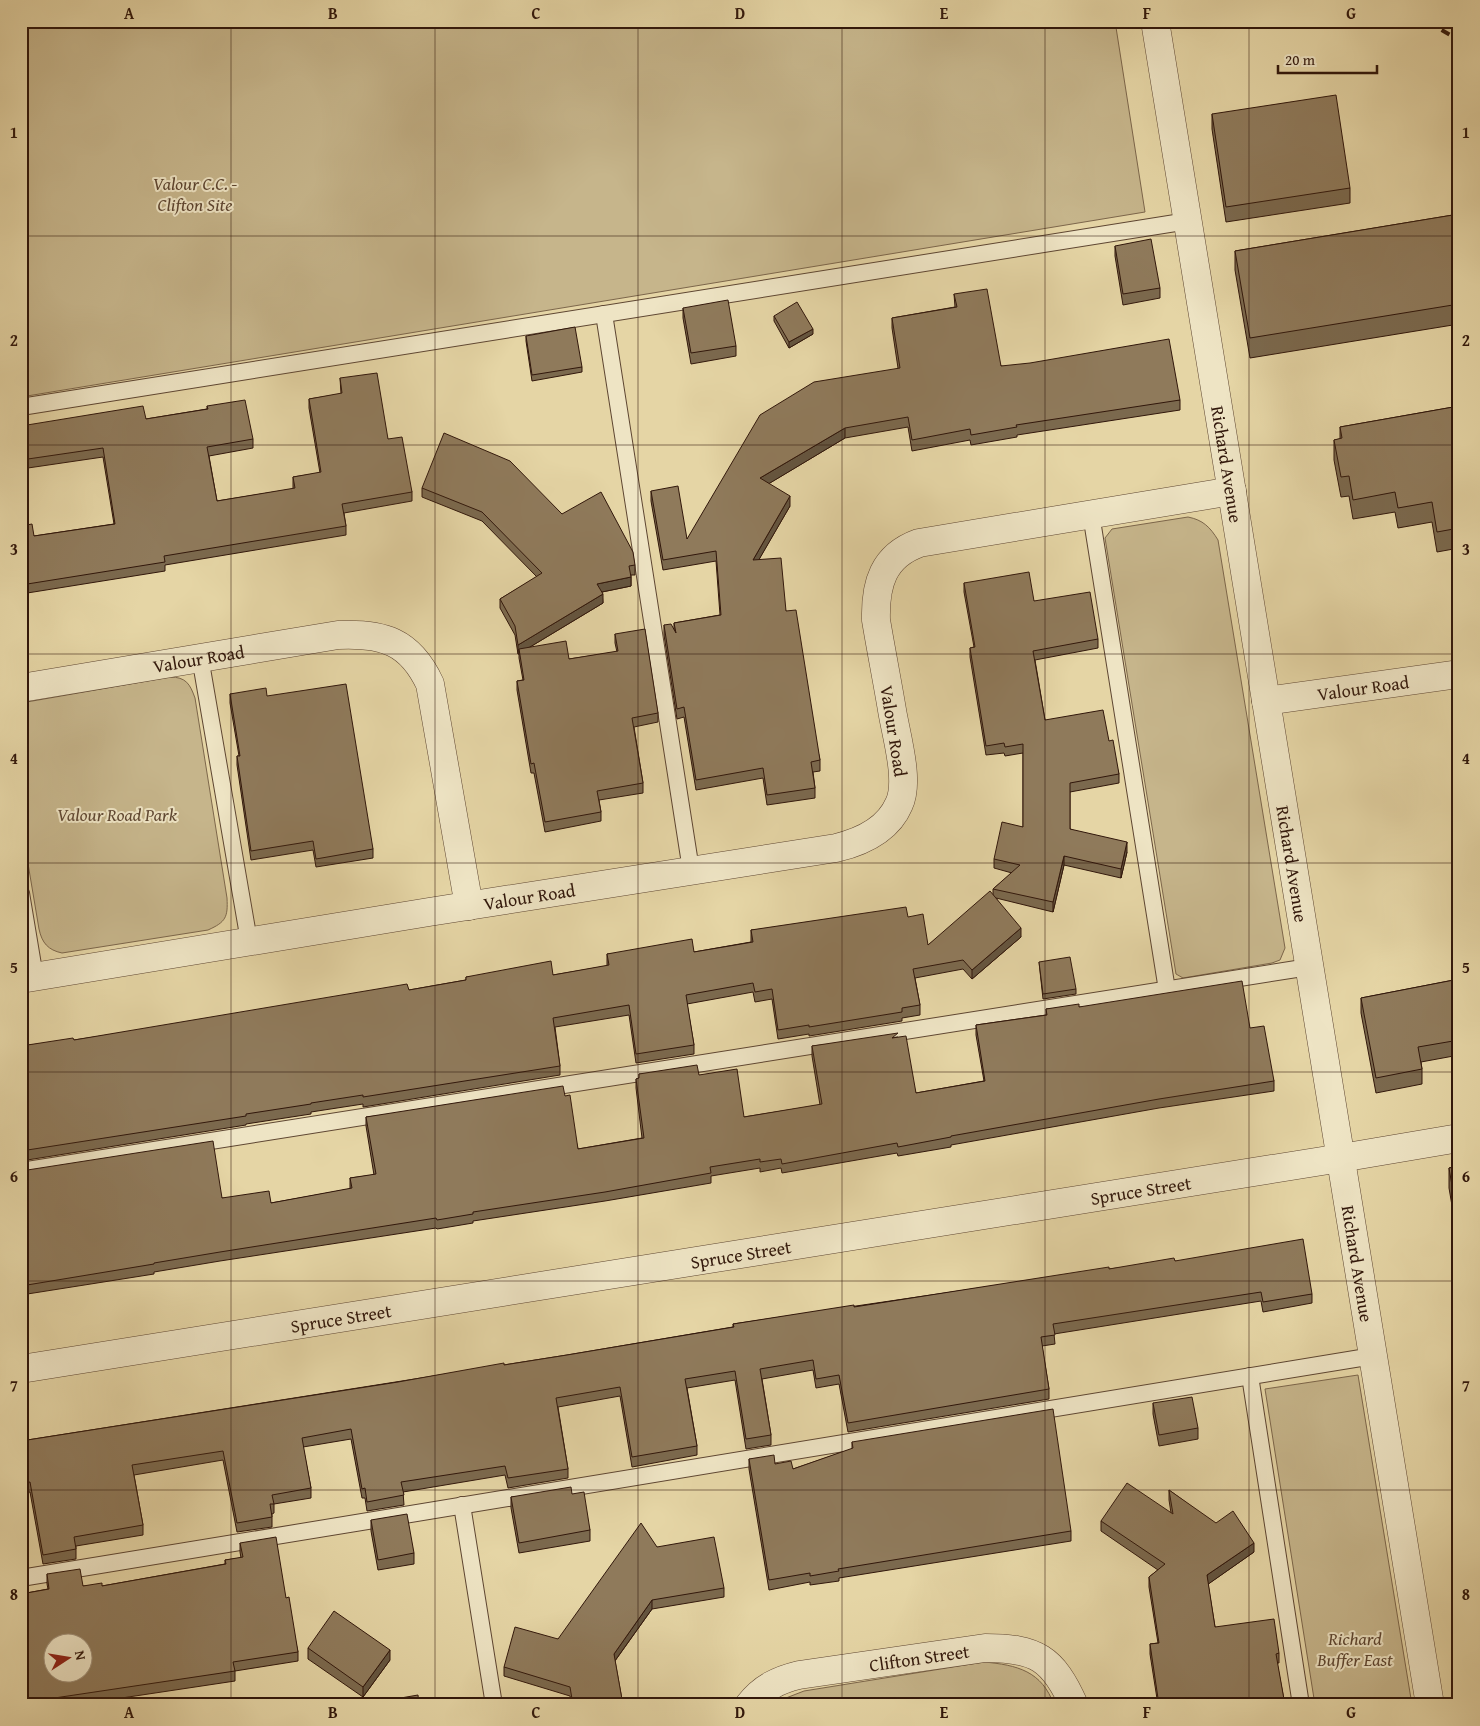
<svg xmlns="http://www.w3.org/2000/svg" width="1480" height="1726" font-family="'Gentium Book Plus',serif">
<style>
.green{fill:#c6b58b;stroke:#7c664b}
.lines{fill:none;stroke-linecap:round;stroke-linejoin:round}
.lane-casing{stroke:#5e4632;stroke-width:18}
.street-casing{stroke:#5e4632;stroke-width:29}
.lane{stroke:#eee4c4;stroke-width:16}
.street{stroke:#eee4c4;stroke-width:28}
.rail{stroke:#31170b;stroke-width:4;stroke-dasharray:9 9;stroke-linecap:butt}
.wall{fill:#7b694e;stroke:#31170b}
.shaded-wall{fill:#645540;stroke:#31170b}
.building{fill:#8f7a5b;stroke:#31170b;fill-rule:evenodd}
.grid{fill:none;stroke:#31170b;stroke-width:1;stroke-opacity:0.55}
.labels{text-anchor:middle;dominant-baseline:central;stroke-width:4;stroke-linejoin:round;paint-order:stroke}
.park-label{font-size:18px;font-style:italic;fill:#5e4631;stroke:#eee4c4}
.street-label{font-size:18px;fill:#31170b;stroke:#eee4c4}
.neatline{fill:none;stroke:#31170b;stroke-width:2}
.grid-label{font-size:16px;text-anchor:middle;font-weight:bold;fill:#31170b}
</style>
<rect width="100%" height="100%" fill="#e5d5a5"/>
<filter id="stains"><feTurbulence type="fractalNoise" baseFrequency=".004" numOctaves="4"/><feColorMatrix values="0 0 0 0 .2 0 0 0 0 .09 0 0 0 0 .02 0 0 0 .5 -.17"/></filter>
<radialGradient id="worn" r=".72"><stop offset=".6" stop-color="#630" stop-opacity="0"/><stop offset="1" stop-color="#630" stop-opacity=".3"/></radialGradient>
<g class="green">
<polygon points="21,21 1115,21 1145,212 21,397"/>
<path d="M 1188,517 C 1203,520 1210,527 1218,540 L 1285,948 L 1280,960 L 1272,963 L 1183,978 L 1176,974 L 1105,538 L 1112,529 Z"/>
<path d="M 170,677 C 186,677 190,684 195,698 L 227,898 C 228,917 226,922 208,930 L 62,953 C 48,950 42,943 39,929 L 21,822 L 21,703 Z"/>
<polygon points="1358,1375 1412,1705 1315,1705 1265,1389"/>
<path d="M 984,1662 C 1017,1665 1042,1671 1054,1705 L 776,1705 L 786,1698 L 804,1691 Z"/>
</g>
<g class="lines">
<defs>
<g id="lane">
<polyline points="604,314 691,870"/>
<polyline points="21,407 1188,221"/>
<polyline points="1091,514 1167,990"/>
<polyline points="200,657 249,941"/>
<polyline points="21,893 35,977"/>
<polyline points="21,1171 1309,967"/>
<polyline points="1250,1376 1301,1705"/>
<polyline points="462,1505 494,1705"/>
<polyline points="21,1578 1373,1356"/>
</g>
<g id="street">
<path id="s1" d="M 1155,21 L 1430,1705"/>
<path id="s2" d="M 21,688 L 338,635 C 383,633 410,641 430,684 L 469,906"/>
<path id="s3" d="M 1266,701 L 1459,674"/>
<path id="s4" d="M 21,979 L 429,912 L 836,848 C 861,842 888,830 899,804 C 910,781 896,735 892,710 C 887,680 881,650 876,620 C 875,584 883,556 919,543 L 1232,491"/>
<path id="s5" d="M 21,1369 L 1341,1158 L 1459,1138"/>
<path id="s6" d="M 749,1705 C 762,1688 778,1680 799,1675 L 985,1648 C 1036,1648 1053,1658 1074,1705"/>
</g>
</defs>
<use href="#lane" class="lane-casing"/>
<use href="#street" class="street-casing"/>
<use href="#lane" class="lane"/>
<use href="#street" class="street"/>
<polyline class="rail" points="1426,21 1459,40"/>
</g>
<g class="wall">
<polygon points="1212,114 1350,188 1350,203 1226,222 1212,129"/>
<polygon points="1459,214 1459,324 1250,358 1235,270 1235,251"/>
<polygon points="1115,246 1160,288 1160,298 1123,305 1115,256"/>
<polygon points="954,294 1001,366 1180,400 1180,410 1017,435 1017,437 971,445 970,440 912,451 908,427 845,438 768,484 790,506 759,559 786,611 820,760 820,771 813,772 815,788 815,798 767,805 763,778 696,790 684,717 677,719 664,635 664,625 674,630 674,623 720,615 716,561 663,570 651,501 651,491 687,539 898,368 892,328 892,318 955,307"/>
<polygon points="683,308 736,346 736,356 691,364 683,318"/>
<polygon points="774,316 813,334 789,348 774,321"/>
<polygon points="526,336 582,367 582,372 532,381 526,341"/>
<polygon points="340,378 388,439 412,492 412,501 344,513 346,526 346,535 165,565 165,571 21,594 21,526 34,536 114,524 103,457 21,469 21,426 146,419 207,409 207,406 253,439 253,448 209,456 217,501 293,489 293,477 320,473 309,408 309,399 341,394"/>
<polygon points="1459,406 1459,548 1437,552 1432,522 1398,528 1395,512 1353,519 1349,496 1341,497 1334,460 1334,440 1340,439 1340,427"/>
<polygon points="422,488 562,514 635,565 635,575 631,575 631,586 602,592 603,603 530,647 569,659 617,652 615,643 615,634 658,713 658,722 634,727 643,783 643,793 599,800 601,812 601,821 545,832 534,773 531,773 517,690 517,681 523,680 519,658 519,654 518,654 515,635 500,608 500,599 537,577 482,521 422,497"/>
<polygon points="964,583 1034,601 1098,639 1098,648 1035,660 1045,720 1109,741 1119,774 1119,783 1070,792 1070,829 1127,852 1121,878 1064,865 1053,912 996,898 1021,937 972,979 963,969 915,978 920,1005 920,1015 902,1018 902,1021 809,1036 809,1034 778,1039 772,999 755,1002 753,992 687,1004 694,1045 694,1054 636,1063 629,1015 555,1027 560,1066 560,1075 363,1107 363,1104 311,1112 311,1114 246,1124 246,1125 21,1161 21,1046 74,1040 409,990 466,980 466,977 553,975 607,966 607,954 694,952 751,942 751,930 908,917 928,945 993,896 993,889 1012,873 994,868 994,859 1023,827 1023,753 1005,756 1004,753 986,755 970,657 970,648 974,647 964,592"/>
<polygon points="230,694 267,696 373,849 373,858 316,867 313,850 251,860 237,765 237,756 239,756 230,703"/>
<polygon points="1039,962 1076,989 1076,994 1043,999"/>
<polygon points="1459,979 1459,1055 1421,1062 1422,1069 1422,1084 1376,1093 1361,1013 1361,998"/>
<polygon points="1079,1007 1250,1028 1274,1081 1274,1091 1159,1108 951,1145 951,1147 898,1156 897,1153 782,1173 781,1168 760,1172 760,1168 711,1176 711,1183 605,1201 473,1221 473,1223 437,1229 436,1228 220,1261 154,1272 154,1274 21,1295 21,1171 222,1198 271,1203 350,1189 350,1178 374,1175 366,1126 366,1117 565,1096 578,1149 642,1138 636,1088 636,1079 639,1078 639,1074 699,1075 744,1117 820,1105 812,1056 812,1046 898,1037 916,1093 984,1081 976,1035 976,1025 1046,1015 1046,1009"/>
<polygon points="1459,1166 1459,1247 1449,1188 1449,1168"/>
<polygon points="1175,1261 1312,1294 1312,1303 1263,1312 1261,1301 1054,1334 1055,1344 1042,1346 1049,1389 1049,1399 848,1432 839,1384 816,1388 813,1370 762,1379 771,1435 771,1445 746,1449 735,1380 687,1388 697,1446 697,1455 632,1467 620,1396 558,1407 568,1469 568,1478 508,1488 505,1475 403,1492 404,1505 367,1511 365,1498 362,1498 351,1439 303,1447 311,1488 311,1498 274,1504 274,1513 272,1514 272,1527 237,1532 223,1460 134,1475 143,1525 143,1535 76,1546 76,1559 43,1564 30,1492 21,1493 21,1441 567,1355 733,1327 733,1324 1109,1269"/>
<polygon points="1153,1403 1198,1428 1198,1439 1159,1446 1153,1414"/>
<polygon points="852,1442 1071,1531 1071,1541 839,1578 839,1581 810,1585 810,1582 769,1590 749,1469 749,1459 775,1464 793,1469 852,1449"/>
<polygon points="1169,1490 1254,1552 1208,1584 1215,1627 1279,1653 1279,1663 1277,1663 1285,1705 1158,1705 1150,1654 1150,1644 1158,1643 1149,1587 1149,1577 1158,1570 1101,1531 1101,1521 1171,1513 1169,1500"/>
<polygon points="572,1494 590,1530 590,1541 519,1553 511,1508 511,1497"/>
<polygon points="371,1520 414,1553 414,1564 378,1570 371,1531"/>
<polygon points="240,1543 286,1598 298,1652 298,1661 235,1671 235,1681 75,1705 21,1705 21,1594 48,1589 47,1584 47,1574 83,1586 102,1586 225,1564 225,1560 241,1558 240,1552"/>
<polygon points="657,1547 724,1588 724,1597 652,1609 615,1661 623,1705 572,1705 570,1696 504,1676 504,1667 558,1639"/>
<polygon points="308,1648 390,1660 363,1697 308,1659"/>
</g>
<g class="shaded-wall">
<polygon points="813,329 813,334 789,348 789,342"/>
<polygon points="845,428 845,438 760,489 760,478"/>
<polygon points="790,496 790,506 753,570 753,560"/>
<polygon points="631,577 631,586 597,593 597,584"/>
<polygon points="603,594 603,603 520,653 519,649 519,654 518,654 518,645"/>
<polygon points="1127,842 1127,852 1121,878 1121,869"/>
<polygon points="1064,856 1064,865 1053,912 1053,902"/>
<polygon points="1021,928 1021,937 972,979 972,970"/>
<polygon points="1254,1543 1254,1552 1207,1585 1207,1575"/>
<polygon points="652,1600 652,1609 614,1662 614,1654"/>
<polygon points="390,1650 390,1660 363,1697 363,1687"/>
</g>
<g class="building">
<polygon points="1336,95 1350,188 1226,207 1212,114"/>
<polygon points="1459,214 1459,304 1250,338 1235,251"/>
<polygon points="1151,239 1160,288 1123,294 1115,246"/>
<polygon points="987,289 1001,366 1030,363 1169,339 1180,400 1016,425 1017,427 971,435 970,429 912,440 908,417 845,428 760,478 790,496 753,560 781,558 786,611 796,610 820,760 811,762 815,788 767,795 763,768 696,780 684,707 677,709 664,625 671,624 676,633 674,623 721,615 716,551 663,560 651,491 678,486 687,539 760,415 814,382 900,368 892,318 957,307 954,294"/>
<polygon points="728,300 736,346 691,353 683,308"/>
<polygon points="797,302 813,329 789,342 774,316"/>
<polygon points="575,327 582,367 532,375 526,336"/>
<polygon points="377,373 388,439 402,437 412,492 342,504 346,526 164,556 165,562 21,585 21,526 32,524 34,536 115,524 103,448 21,460 21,426 143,406 146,419 208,409 207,406 245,400 253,439 207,447 217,501 295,488 293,477 321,472 309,399 342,393 340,378"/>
<polygon points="1459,406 1459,528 1437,532 1432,502 1398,508 1395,492 1353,500 1349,476 1341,477 1334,440 1342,438 1340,427"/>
<polygon points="444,433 510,461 562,514 601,492 633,552 635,565 629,566 631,577 597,584 603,594 518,645 515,626 500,599 542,573 482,512 422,488"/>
<polygon points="1029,572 1034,601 1090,592 1098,639 1033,651 1045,720 1103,710 1109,741 1113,740 1119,774 1070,783 1070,829 1127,842 1121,869 1064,856 1053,902 993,889 1020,865 994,859 1002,822 1023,827 1023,744 1005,747 1004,743 986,746 970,648 975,647 964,583"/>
<polygon points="645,629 658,713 632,718 643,783 597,791 601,812 545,822 534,763 531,764 517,681 524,680 519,649 566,641 569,659 618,651 615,634"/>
<polygon points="346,684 373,849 316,859 313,841 251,851 237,756 240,756 230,694 266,688 267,696"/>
<polygon points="990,891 1021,928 972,970 963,960 913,969 920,1005 902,1008 902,1012 809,1027 809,1025 778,1030 772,989 755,992 753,983 686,995 694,1045 636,1054 629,1005 553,1018 560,1066 363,1097 363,1095 311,1103 311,1104 246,1114 246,1116 21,1151 21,1046 73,1038 74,1040 407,984 409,990 466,980 466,977 551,961 553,975 609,965 607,954 692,939 694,952 753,942 751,930 906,907 908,917 923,914 928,945"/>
<polygon points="1070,957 1076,989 1043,994 1039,962"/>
<polygon points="1459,979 1459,1040 1418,1047 1422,1069 1376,1078 1361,998"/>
<polygon points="1242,981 1250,1028 1264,1026 1274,1081 1159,1099 951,1136 951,1137 898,1147 897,1143 782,1164 781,1159 760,1162 760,1159 710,1167 711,1173 605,1192 473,1212 473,1214 437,1220 436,1218 220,1252 154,1263 154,1264 21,1286 21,1171 213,1141 222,1198 269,1191 271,1203 352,1188 350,1178 376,1174 366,1117 563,1086 565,1096 570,1095 578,1149 644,1138 636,1079 639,1078 639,1074 697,1065 699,1075 737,1069 744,1117 822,1104 812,1046 898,1033 892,1038 906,1036 916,1093 985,1081 976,1025 1047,1015 1046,1009 1079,1004 1079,1007"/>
<polygon points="1459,1166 1459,1227 1449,1168"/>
<polygon points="1303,1239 1312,1294 1263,1302 1261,1292 1053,1324 1055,1335 1041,1337 1049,1389 848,1423 839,1375 816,1379 813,1360 760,1369 771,1435 746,1439 735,1371 685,1379 697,1446 632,1457 620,1387 556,1398 568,1469 508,1478 505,1466 401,1482 404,1495 367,1502 365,1488 362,1489 351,1429 302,1438 311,1488 272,1495 274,1504 270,1504 272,1517 237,1523 223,1451 132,1465 143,1525 74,1537 76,1549 43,1555 30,1482 21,1483 21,1441 398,1382 504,1363 504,1365 567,1355 734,1327 733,1324 854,1305 854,1307 1109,1267 1109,1269 1174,1258 1175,1261"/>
<polygon points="1192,1397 1198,1428 1159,1435 1153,1403"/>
<polygon points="1053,1409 1071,1531 838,1569 839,1571 810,1576 810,1573 769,1580 749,1459 774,1455 775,1464 791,1461 793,1469 853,1448 852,1442"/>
<polygon points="1127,1483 1173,1514 1169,1490 1216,1523 1233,1511 1254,1543 1207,1575 1215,1627 1274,1619 1279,1653 1276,1654 1285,1705 1159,1705 1150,1644 1159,1643 1149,1577 1165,1564 1101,1521"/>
<polygon points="571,1487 572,1494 584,1492 590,1530 519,1543 511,1497"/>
<polygon points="407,1514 414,1553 378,1560 371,1520"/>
<polygon points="641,1523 657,1547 714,1537 724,1588 652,1600 614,1654 623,1705 573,1705 570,1687 504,1667 515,1627 558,1639"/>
<path d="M 276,1537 L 286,1598 L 289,1597 L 298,1652 L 233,1662 L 235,1671 L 21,1703 L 21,1594 L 49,1589 L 47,1574 L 80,1569 L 83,1586 L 102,1583 L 102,1586 L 226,1564 L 225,1560 L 243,1557 L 240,1543 ZM 52,1644 L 82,1644 L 82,1674 L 52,1674 Z"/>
<polygon points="334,1611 390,1650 363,1687 308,1648"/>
<polygon points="418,1695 419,1705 372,1705 372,1703"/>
</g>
<path class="grid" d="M 231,21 L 231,1705M 435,21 L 435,1705M 638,21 L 638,1705M 842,21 L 842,1705M 1045,21 L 1045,1705M 1249,21 L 1249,1705M 21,236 L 1459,236M 21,445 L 1459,445M 21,654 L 1459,654M 21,863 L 1459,863M 21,1072 L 1459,1072M 21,1281 L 1459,1281M 21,1490 L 1459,1490"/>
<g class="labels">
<g class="park-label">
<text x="195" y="183">Valour C.C. -<tspan x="195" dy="21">Clifton Site</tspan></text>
<text x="117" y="814">Valour Road Park</text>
<text x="1355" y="1638">Richard<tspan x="1355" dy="21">Buffer East</tspan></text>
</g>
<g class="street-label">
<text stroke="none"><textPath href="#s1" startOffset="449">Richard Avenue</textPath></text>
<text stroke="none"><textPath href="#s2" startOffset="180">Valour Road</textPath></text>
<text stroke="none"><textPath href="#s3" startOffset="98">Valour Road</textPath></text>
<text transform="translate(894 731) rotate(81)">Valour Road</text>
<text stroke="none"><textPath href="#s1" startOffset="854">Richard Avenue</textPath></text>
<text stroke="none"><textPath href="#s4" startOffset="515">Valour Road</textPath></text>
<text stroke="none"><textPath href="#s5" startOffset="1134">Spruce Street</textPath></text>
<text stroke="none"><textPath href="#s5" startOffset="729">Spruce Street</textPath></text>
<text stroke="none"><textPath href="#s1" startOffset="1259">Richard Avenue</textPath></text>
<text stroke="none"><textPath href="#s5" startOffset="324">Spruce Street</textPath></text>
<text stroke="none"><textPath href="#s6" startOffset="181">Clifton Street</textPath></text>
</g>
</g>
<rect width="1480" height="1726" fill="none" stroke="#e5d5a5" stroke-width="55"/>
<g transform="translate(68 1658) rotate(78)"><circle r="24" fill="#eee4c4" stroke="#a2927a"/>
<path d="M0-4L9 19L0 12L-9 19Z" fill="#8f2418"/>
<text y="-8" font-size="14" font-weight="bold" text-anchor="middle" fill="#31170b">N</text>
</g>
<path d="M1278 65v8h99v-8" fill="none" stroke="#31170b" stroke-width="2.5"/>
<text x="1285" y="65" font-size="15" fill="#31170b" stroke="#eee4c4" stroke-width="4" paint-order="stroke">20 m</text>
<rect x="28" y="28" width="1424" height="1670" class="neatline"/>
<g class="grid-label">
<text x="129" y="19">A</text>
<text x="333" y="19">B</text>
<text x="536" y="19">C</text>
<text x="740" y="19">D</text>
<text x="944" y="19">E</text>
<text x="1147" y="19">F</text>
<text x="1351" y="19">G</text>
<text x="14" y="138">1</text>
<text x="1466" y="138">1</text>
<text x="14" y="346">2</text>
<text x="1466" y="346">2</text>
<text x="14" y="555">3</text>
<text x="1466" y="555">3</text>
<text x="14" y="764">4</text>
<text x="1466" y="764">4</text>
<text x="14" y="973">5</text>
<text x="1466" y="973">5</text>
<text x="14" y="1182">6</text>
<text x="1466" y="1182">6</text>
<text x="14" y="1391">7</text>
<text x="1466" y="1391">7</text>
<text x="14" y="1600">8</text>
<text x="1466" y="1600">8</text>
<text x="129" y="1718">A</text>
<text x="333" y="1718">B</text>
<text x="536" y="1718">C</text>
<text x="740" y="1718">D</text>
<text x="944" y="1718">E</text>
<text x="1147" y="1718">F</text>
<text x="1351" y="1718">G</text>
</g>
<rect width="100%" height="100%" filter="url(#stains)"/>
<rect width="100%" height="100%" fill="url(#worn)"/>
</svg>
